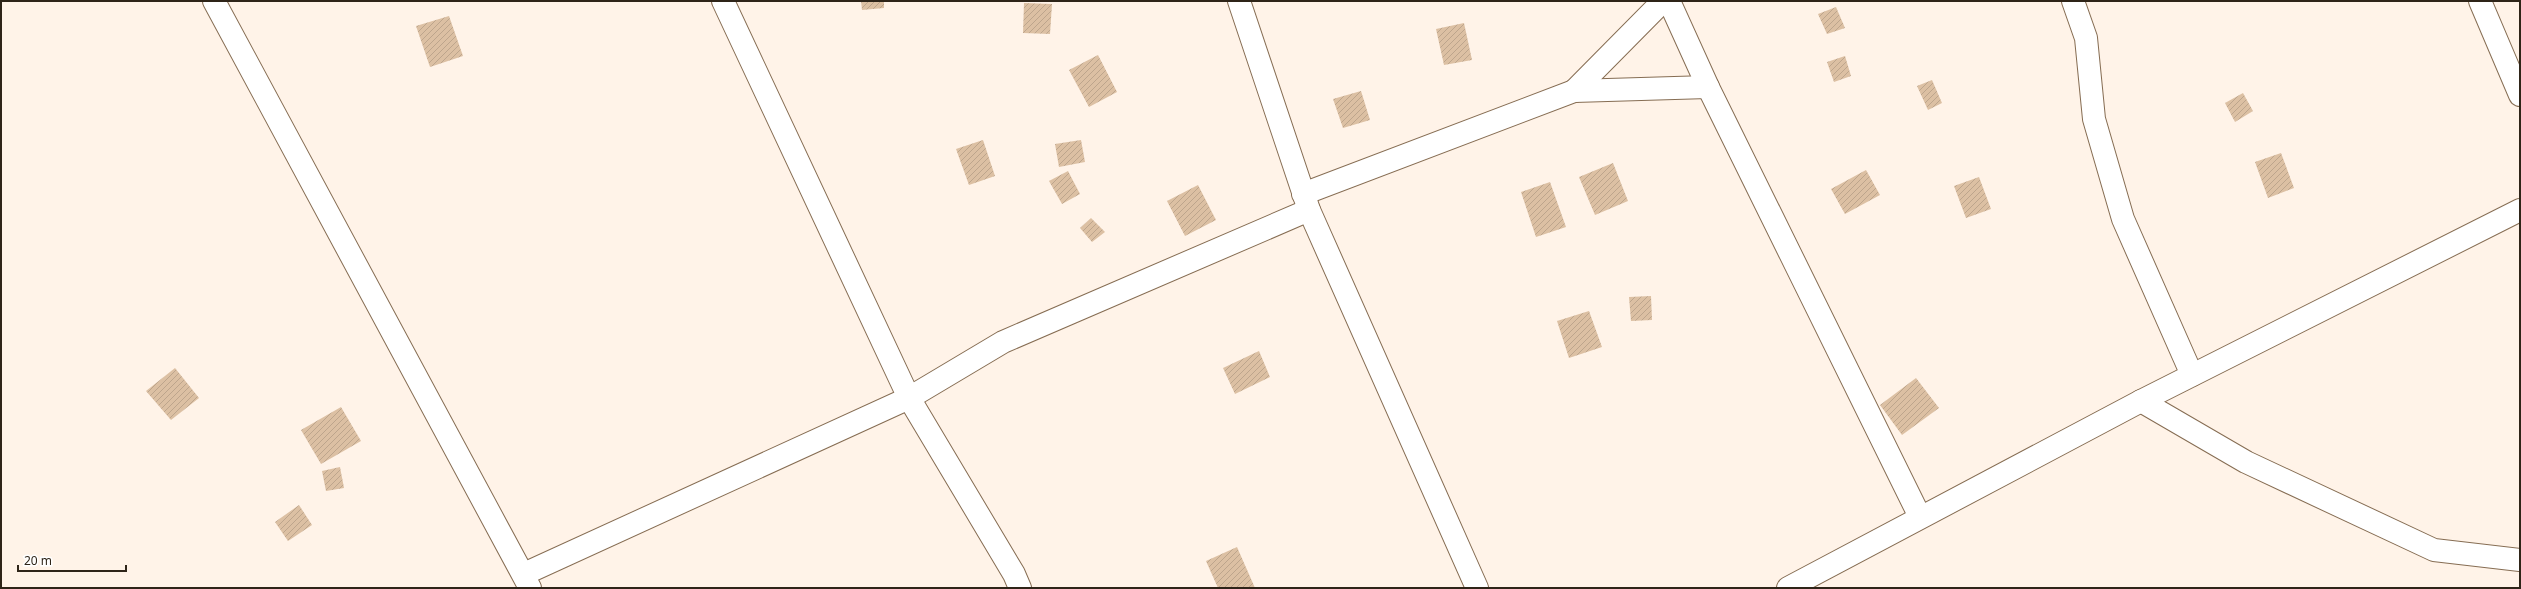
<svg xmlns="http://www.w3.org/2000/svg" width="2521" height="589" font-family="'Noto Sans',sans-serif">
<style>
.building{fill:url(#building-hatch)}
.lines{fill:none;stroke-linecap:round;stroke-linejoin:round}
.minor-casing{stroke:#866d53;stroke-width:24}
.minor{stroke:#fff;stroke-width:22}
</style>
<defs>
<pattern id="building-hatch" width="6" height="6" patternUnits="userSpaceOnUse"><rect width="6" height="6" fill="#dcc0a3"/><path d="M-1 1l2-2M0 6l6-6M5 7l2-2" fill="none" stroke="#bda58c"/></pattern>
</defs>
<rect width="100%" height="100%" fill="#fff3e8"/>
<g class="building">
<polygon points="861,1 884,1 884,8 862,10"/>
<polygon points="1024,3 1052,4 1050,34 1023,33"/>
<polygon points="1836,7 1845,28 1827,34 1818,14"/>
<polygon points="449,16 463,56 430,67 416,26"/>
<polygon points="1464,23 1472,60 1444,65 1436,29"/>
<polygon points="1098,55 1117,92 1089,107 1069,70"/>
<polygon points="1845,56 1851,76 1834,82 1827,62"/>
<polygon points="1932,80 1942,103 1928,110 1917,86"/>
<polygon points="1361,91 1370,120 1343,128 1333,99"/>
<polygon points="2243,93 2253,111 2235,122 2225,103"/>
<polygon points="983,140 995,176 969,185 956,149"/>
<polygon points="1081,140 1085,162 1059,167 1055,144"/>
<polygon points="2281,153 2294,188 2268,198 2255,162"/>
<polygon points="1613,163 1628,201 1595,215 1579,177"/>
<polygon points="1866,170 1880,195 1845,214 1831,189"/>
<polygon points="1068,171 1080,194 1062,204 1049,181"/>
<polygon points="1979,177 1991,209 1966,218 1954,186"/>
<polygon points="1550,182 1566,227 1536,237 1521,192"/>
<polygon points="1198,185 1216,220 1185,236 1167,201"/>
<polygon points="1091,218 1105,232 1092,242 1080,228"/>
<polygon points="1651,296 1652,320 1631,321 1629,297"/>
<polygon points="1589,311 1602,347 1569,358 1557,321"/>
<polygon points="1259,351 1270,377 1235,394 1223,368"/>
<polygon points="175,368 199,398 171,420 146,391"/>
<polygon points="1916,378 1939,408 1902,435 1880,405"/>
<polygon points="341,407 361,441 321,464 301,430"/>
<polygon points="340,467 344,488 326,491 322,471"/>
<polygon points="299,505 312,525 288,541 275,522"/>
<polygon points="1237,547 1255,588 1218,588 1206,561"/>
</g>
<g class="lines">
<defs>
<g id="minor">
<polyline points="214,1 530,588"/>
<polyline points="723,1 909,398 1014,574 1020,588"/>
<polyline points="1239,1 1309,210 1477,588"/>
<polyline points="1669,1 1708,87 1920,517"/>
<polyline points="2073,1 2086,38 2094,119 2123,219 2192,375"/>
<polyline points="2480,1 2520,95"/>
<polyline points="1574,91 1663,1"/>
<polyline points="1303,194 1574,91 1708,87"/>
<polyline points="2141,401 2246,462 2434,550 2520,560"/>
<polyline points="524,574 909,398 1003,342 1309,210"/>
<polyline points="1788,588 2141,401 2520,210"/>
</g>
</defs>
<use href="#minor" class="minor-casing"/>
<use href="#minor" class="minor"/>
</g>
<rect width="2521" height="589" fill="none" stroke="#2e2418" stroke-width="4"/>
<path d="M18 565v6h108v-6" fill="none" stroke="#2e2418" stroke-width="2"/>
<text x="24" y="565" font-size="12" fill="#2e2418" stroke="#ffffff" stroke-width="3" paint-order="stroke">20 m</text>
</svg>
